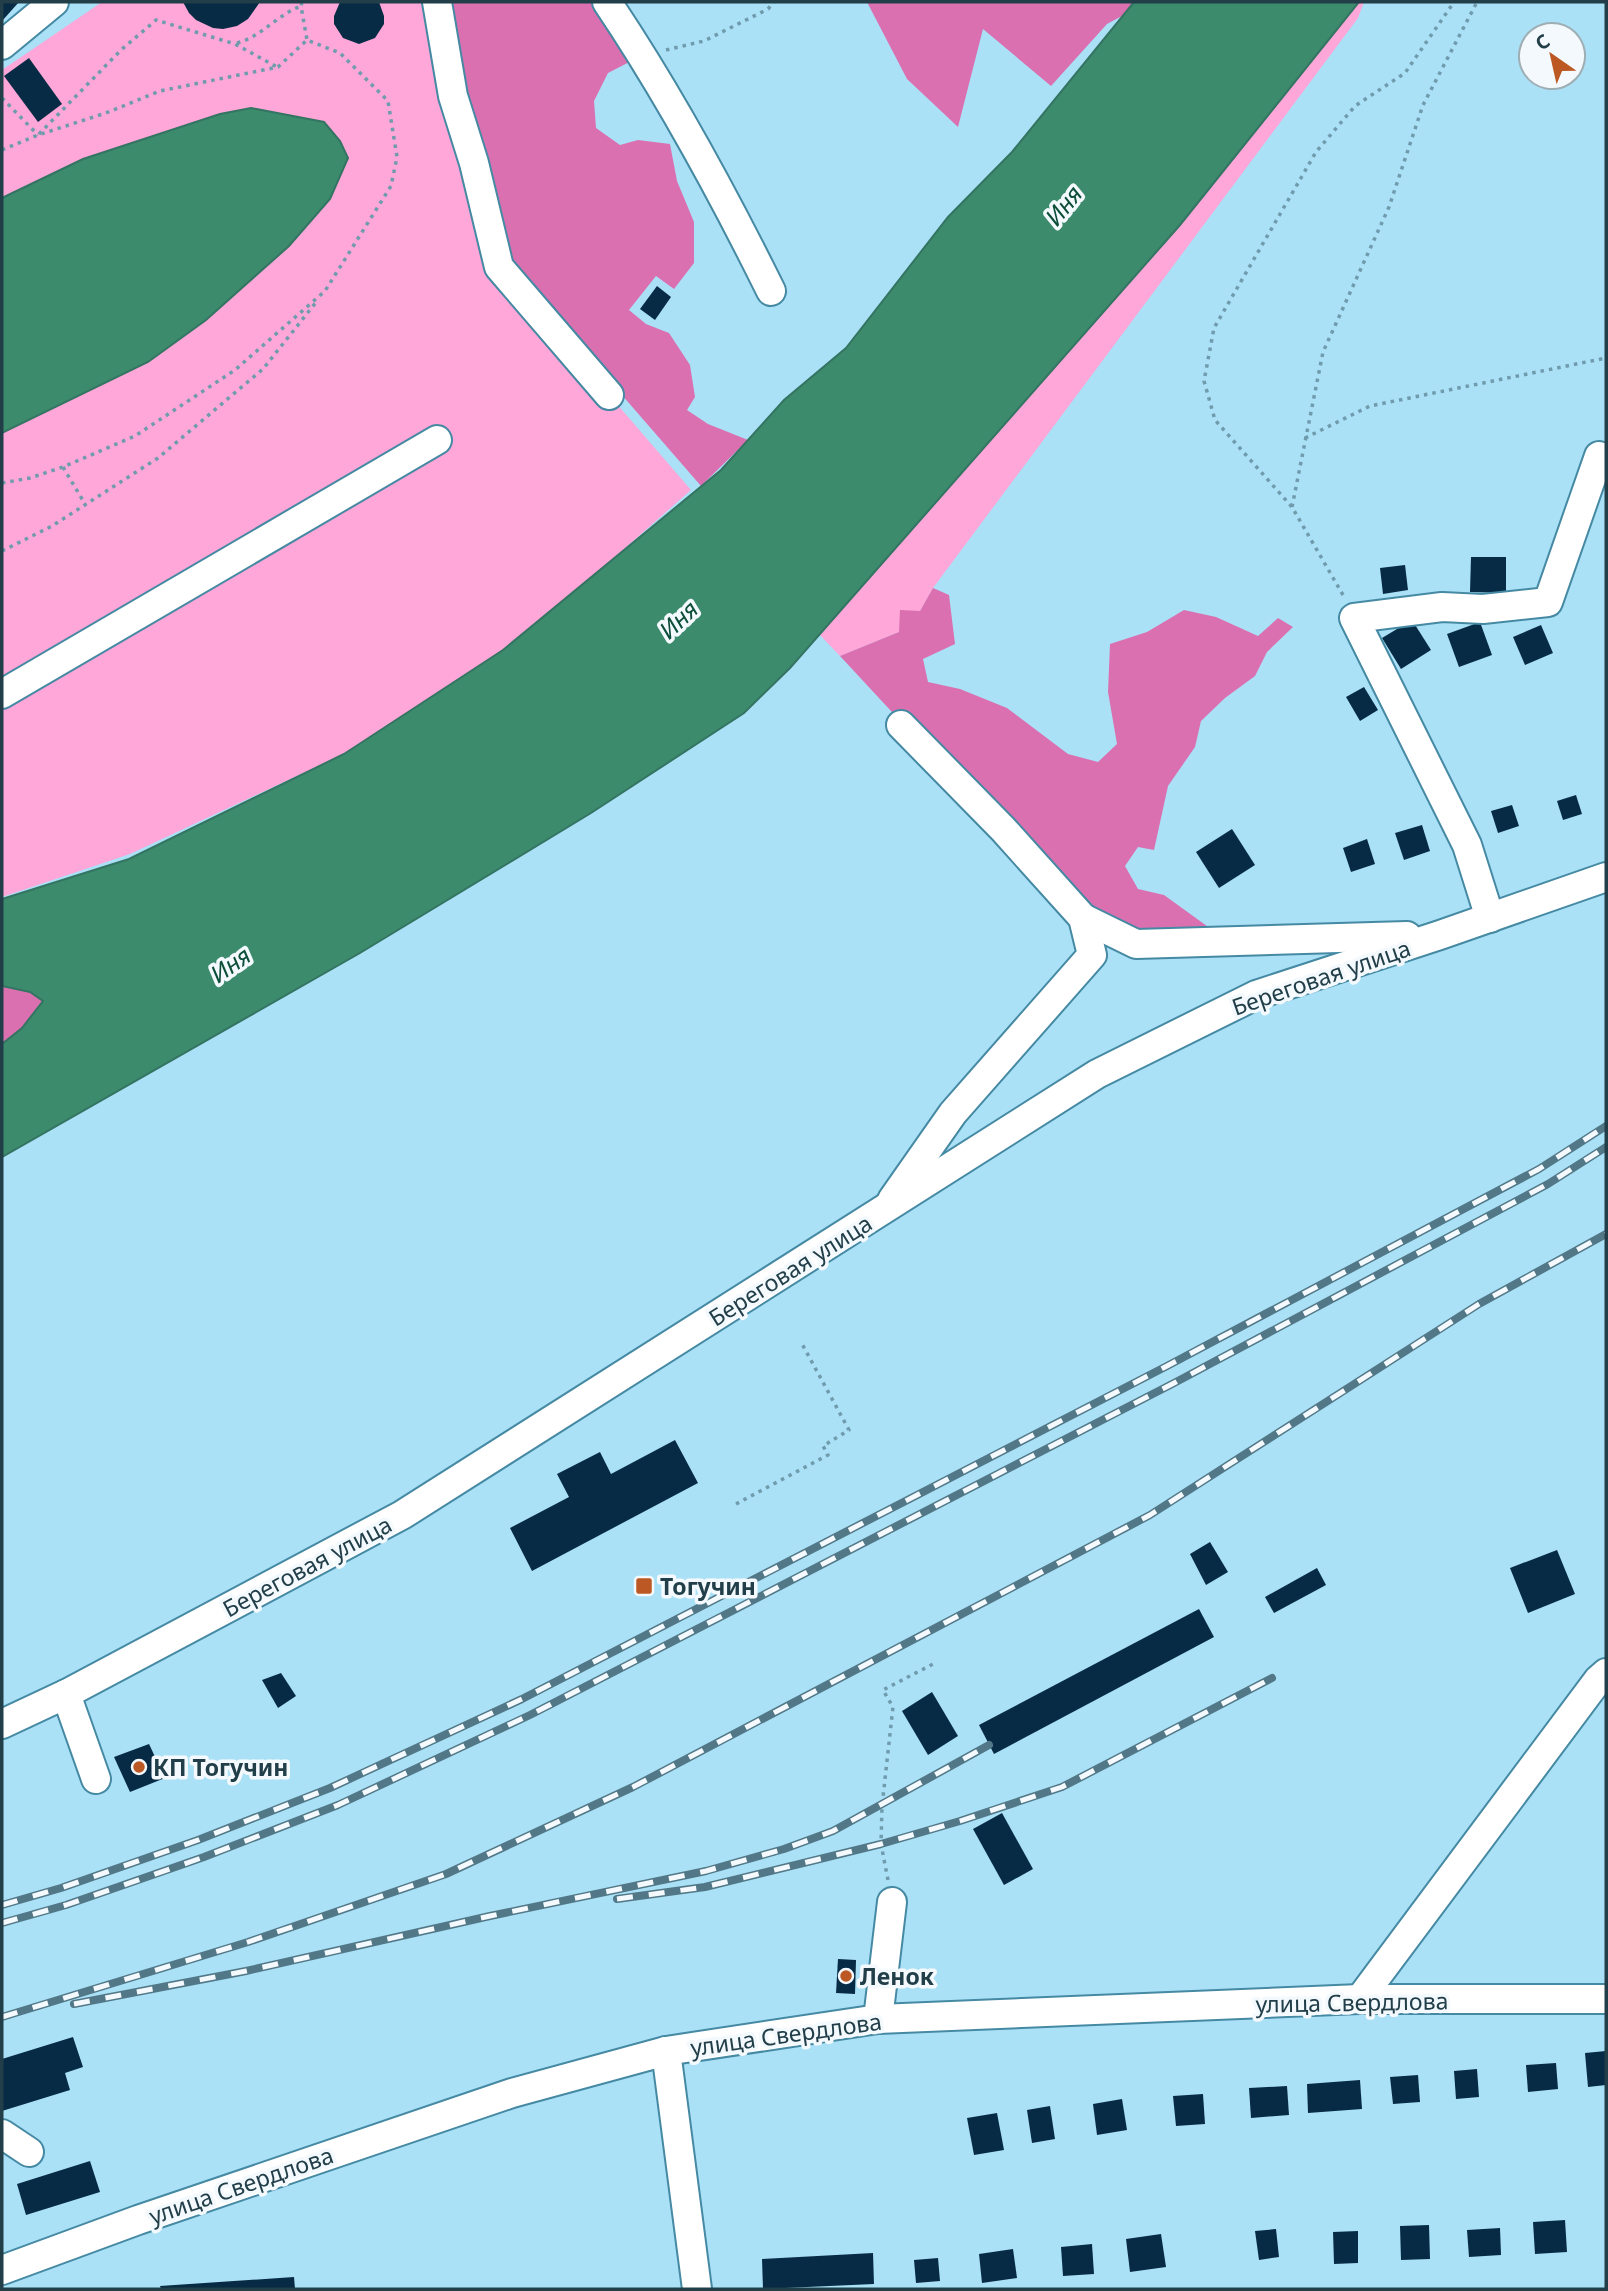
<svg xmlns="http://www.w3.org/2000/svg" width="1608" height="2291" font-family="'Noto Sans',sans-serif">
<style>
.green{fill:#fea7d8}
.forest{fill:#db70b0}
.water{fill:#3c8b6d;stroke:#347462;stroke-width:2}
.building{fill:#082b45}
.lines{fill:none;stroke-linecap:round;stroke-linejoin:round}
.minor-casing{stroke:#4589a3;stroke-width:32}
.path{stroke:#709bad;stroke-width:3.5;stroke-dasharray:3.5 5;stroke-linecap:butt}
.minor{stroke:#fff;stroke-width:28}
.rail-casing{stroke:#527887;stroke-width:8}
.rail{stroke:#f3f9fc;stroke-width:5;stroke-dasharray:16;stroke-linecap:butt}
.poi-dot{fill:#bc5823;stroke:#f3f9fc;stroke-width:2.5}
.labels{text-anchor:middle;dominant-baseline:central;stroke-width:7;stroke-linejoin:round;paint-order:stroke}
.street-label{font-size:23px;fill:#213e49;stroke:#f3f9fc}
.poi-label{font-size:23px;font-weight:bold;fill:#213e49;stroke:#f3f9fc;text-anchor:start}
.water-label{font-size:24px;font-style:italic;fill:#0c4e38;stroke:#f3f9fc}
</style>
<rect width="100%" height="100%" fill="#aae1f7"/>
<g class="green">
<polygon points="102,2 437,2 499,267 691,490 598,572 503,650 344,754 130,854 2,897 2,70"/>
<polygon points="1359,2 1364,2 1358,18 933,588 920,611 899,632 840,656 819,634 1180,225"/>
</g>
<g class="forest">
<polygon points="442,2 598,2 643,55 608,73 594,101 596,128 620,145 638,140 670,144 677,181 694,222 694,263 674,289 656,276 629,310 646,324 669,333 690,365 695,397 687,410 708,424 748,440 701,486 509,265"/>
<polygon points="867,2 1134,2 1122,16 1107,24 1051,86 983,29 958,127 907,79"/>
<polygon points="933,588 949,595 955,644 923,659 928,682 960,689 1007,708 1068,754 1098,762 1117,744 1108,692 1110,644 1147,632 1184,610 1216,617 1258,636 1278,618 1293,627 1267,652 1255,676 1225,698 1201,721 1195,747 1168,786 1154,850 1138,847 1125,866 1138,889 1164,895 1211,929 1136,944 1083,918 840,656 899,632 900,610 920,611"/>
<polygon points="2,986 30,992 43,1001 22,1028 2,1044"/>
</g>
<g class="water">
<polygon points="1134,2 1359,2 1180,225 790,668 744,713 591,813 360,953 2,1157 2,1044 22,1028 43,1001 30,992 2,986 2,899 129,859 344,754 503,650 721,470 784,400 846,348 948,217 1012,152"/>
<polygon points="251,108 324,122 340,141 348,158 330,199 289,246 206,320 148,362 2,433 2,198 83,159 220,114"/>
</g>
<g class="building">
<polygon points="2,2 19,2 2,21"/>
<polygon points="183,2 260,2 248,19 237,26 223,29 213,28 196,20 189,13"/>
<polygon points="340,2 379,2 384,16 384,24 375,38 359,44 343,38 334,24 334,16"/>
<polygon points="29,58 62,104 38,122 4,76"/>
<polygon points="657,286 671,297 655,320 640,309"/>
<polygon points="1471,557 1506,557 1506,593 1470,592"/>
<polygon points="1405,565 1408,590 1383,594 1380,568"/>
<polygon points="1412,620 1431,650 1401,669 1382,638"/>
<polygon points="1480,622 1492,655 1459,667 1447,634"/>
<polygon points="1541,625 1553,653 1525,665 1513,637"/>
<polygon points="1364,687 1378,710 1360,721 1346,697"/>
<polygon points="1576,795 1582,814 1563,820 1557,801"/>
<polygon points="1512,805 1519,826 1498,833 1491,811"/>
<polygon points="1422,825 1430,851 1404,860 1395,833"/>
<polygon points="1232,829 1255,865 1219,888 1196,852"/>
<polygon points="1367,839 1375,864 1351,872 1343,848"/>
<polygon points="675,1440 698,1483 532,1571 510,1528 569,1497 557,1474 600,1452 611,1474"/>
<polygon points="1210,1542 1228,1572 1206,1585 1190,1554"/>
<polygon points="1557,1550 1575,1594 1528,1613 1510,1568"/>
<polygon points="1317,1568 1326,1585 1274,1613 1265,1597"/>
<polygon points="1199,1609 1214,1637 994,1754 979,1725"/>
<polygon points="281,1673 296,1696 278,1708 262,1680"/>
<polygon points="932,1692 958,1736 928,1755 902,1711"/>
<polygon points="149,1744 165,1778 130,1792 114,1757"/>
<polygon points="1002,1813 1033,1869 1004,1885 973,1829"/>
<polygon points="838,1959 856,1960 855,1994 836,1993"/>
<polygon points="73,2037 83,2067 65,2073 70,2090 2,2111 2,2059"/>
<polygon points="1606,2051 1606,2085 1588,2087 1585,2053"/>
<polygon points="1556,2063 1558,2089 1528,2092 1526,2065"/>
<polygon points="1477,2069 1479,2097 1456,2099 1454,2071"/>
<polygon points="1418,2075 1420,2102 1393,2104 1390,2077"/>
<polygon points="1360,2080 1362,2109 1308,2113 1307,2084"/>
<polygon points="1287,2086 1289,2115 1251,2118 1249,2088"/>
<polygon points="1203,2094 1205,2124 1176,2126 1173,2096"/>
<polygon points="1122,2099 1127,2130 1097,2135 1093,2104"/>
<polygon points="1050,2106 1055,2139 1032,2143 1027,2110"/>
<polygon points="997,2113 1004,2150 974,2155 967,2118"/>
<polygon points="90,2161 100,2192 26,2215 17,2184"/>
<polygon points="1565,2220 1567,2252 1535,2254 1533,2222"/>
<polygon points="1429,2225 1430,2259 1401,2260 1400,2226"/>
<polygon points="1500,2228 1501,2255 1469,2257 1467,2230"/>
<polygon points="1276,2229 1279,2257 1259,2260 1255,2231"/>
<polygon points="1358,2231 1358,2263 1334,2264 1333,2232"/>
<polygon points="1161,2234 1166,2267 1130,2272 1126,2239"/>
<polygon points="1092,2244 1094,2274 1063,2276 1061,2247"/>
<polygon points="1013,2249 1017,2278 982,2283 979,2254"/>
<polygon points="873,2253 874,2284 763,2289 762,2259"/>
<polygon points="938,2258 940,2281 916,2283 914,2260"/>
<polygon points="294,2277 295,2289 161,2289 160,2286"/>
</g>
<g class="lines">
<defs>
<g id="minor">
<polyline points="437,2 453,96 474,163 499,267 609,395"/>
<path d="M 607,2 C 669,94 722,192 771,291"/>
<polyline points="2,45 54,2"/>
<polyline points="2,694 437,440"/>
<polyline points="1083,918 1136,944 1407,936"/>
<polyline points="1490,918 1467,845 1354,618 1442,607 1483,609 1548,602 1599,456"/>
<polyline points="892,1200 953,1113 1092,955 1083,918 1003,829 901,725"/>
<polyline points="66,1694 96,1779"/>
<polyline points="2,1724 66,1694 402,1515 1097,1074 1256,995 1440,935 1606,877"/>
<polyline points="1360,1999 1598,1680 1606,1673"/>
<polyline points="878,2019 892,1902"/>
<polyline points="666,2051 697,2289"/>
<polyline points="2,2134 29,2152"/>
<polyline points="2,2270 138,2220 512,2093 666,2051 878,2019 1360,1999 1606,1999"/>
</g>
</defs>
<use href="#minor" class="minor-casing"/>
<g class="path">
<polyline points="302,2 301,6 307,40"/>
<path d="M 237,43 C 261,37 277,15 301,6"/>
<polyline points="666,50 704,41 768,9 774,2"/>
<polyline points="2,98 38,135"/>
<polyline points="39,134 121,50 156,20 235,44 277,67"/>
<polyline points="2,150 38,135 106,113 160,91 278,67 307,40"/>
<polyline points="1305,438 1370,406 1606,358"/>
<polyline points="63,467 85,504"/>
<polyline points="2,483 30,478 63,467 135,436 235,370 325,291 391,186 397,157 388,101 340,53 307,40"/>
<polyline points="1292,507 1323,352 1389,207 1423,105 1477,2"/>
<polyline points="2,551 52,526 158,458 263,369 317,301"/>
<polyline points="1343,595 1292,507 1215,420 1204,381 1214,328 1316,152 1355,106 1405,73 1454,2"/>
<polyline points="736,1504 828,1455 823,1446 849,1430 801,1342"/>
<polyline points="888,1880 881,1844 882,1806 893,1707 883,1690 935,1663"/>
</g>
<use href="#minor" class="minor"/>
<defs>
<g id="rail">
<polyline points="617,1899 705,1887 881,1844 960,1821 1062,1787 1272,1678"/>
<polyline points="2,1905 61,1888 198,1840 330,1788 522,1699 1167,1366 1539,1169 1606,1126"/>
<polyline points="2,1923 66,1905 204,1857 338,1805 530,1715 1176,1382 1548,1184 1606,1147"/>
<polyline points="74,2004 246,1971 490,1916 706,1871 784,1849 833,1831 989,1745"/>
<polyline points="2,2017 248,1942 446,1874 633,1787 1150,1515 1479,1304 1606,1234"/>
</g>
</defs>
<use href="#rail" class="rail-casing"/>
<use href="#rail" class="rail"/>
</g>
<g class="poi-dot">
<rect x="635" y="1577" width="18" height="18" rx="3.5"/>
<circle cx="139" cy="1767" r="7"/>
<circle cx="846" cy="1976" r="7"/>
</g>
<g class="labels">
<g class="street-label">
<text transform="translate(1321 977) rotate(-19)">Береговая улица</text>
<text transform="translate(790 1270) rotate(-32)">Береговая улица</text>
<text transform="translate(307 1566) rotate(-28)">Береговая улица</text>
<text transform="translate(1352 2002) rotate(-1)">улица Свердлова</text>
<text transform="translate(786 2034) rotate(-8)">улица Свердлова</text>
<text transform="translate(241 2185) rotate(-19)">улица Свердлова</text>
</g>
<g class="poi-label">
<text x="660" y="1586">Тогучин</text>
<text x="153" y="1767">КП Тогучин</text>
<text x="860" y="1976">Ленок</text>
</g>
<g class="water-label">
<text transform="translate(1063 205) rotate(-51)">Иня</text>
<text transform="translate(678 619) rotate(-43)">Иня</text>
<text transform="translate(230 964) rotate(-35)">Иня</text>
</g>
</g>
<rect width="1608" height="2291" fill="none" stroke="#213e49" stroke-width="7"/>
<g transform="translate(1552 56) rotate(326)"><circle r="33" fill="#f3f9fc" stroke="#9faeb4" stroke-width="2"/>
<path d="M0-5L12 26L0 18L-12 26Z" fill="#bc5823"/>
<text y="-10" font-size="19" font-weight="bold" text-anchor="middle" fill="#213e49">С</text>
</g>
</svg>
